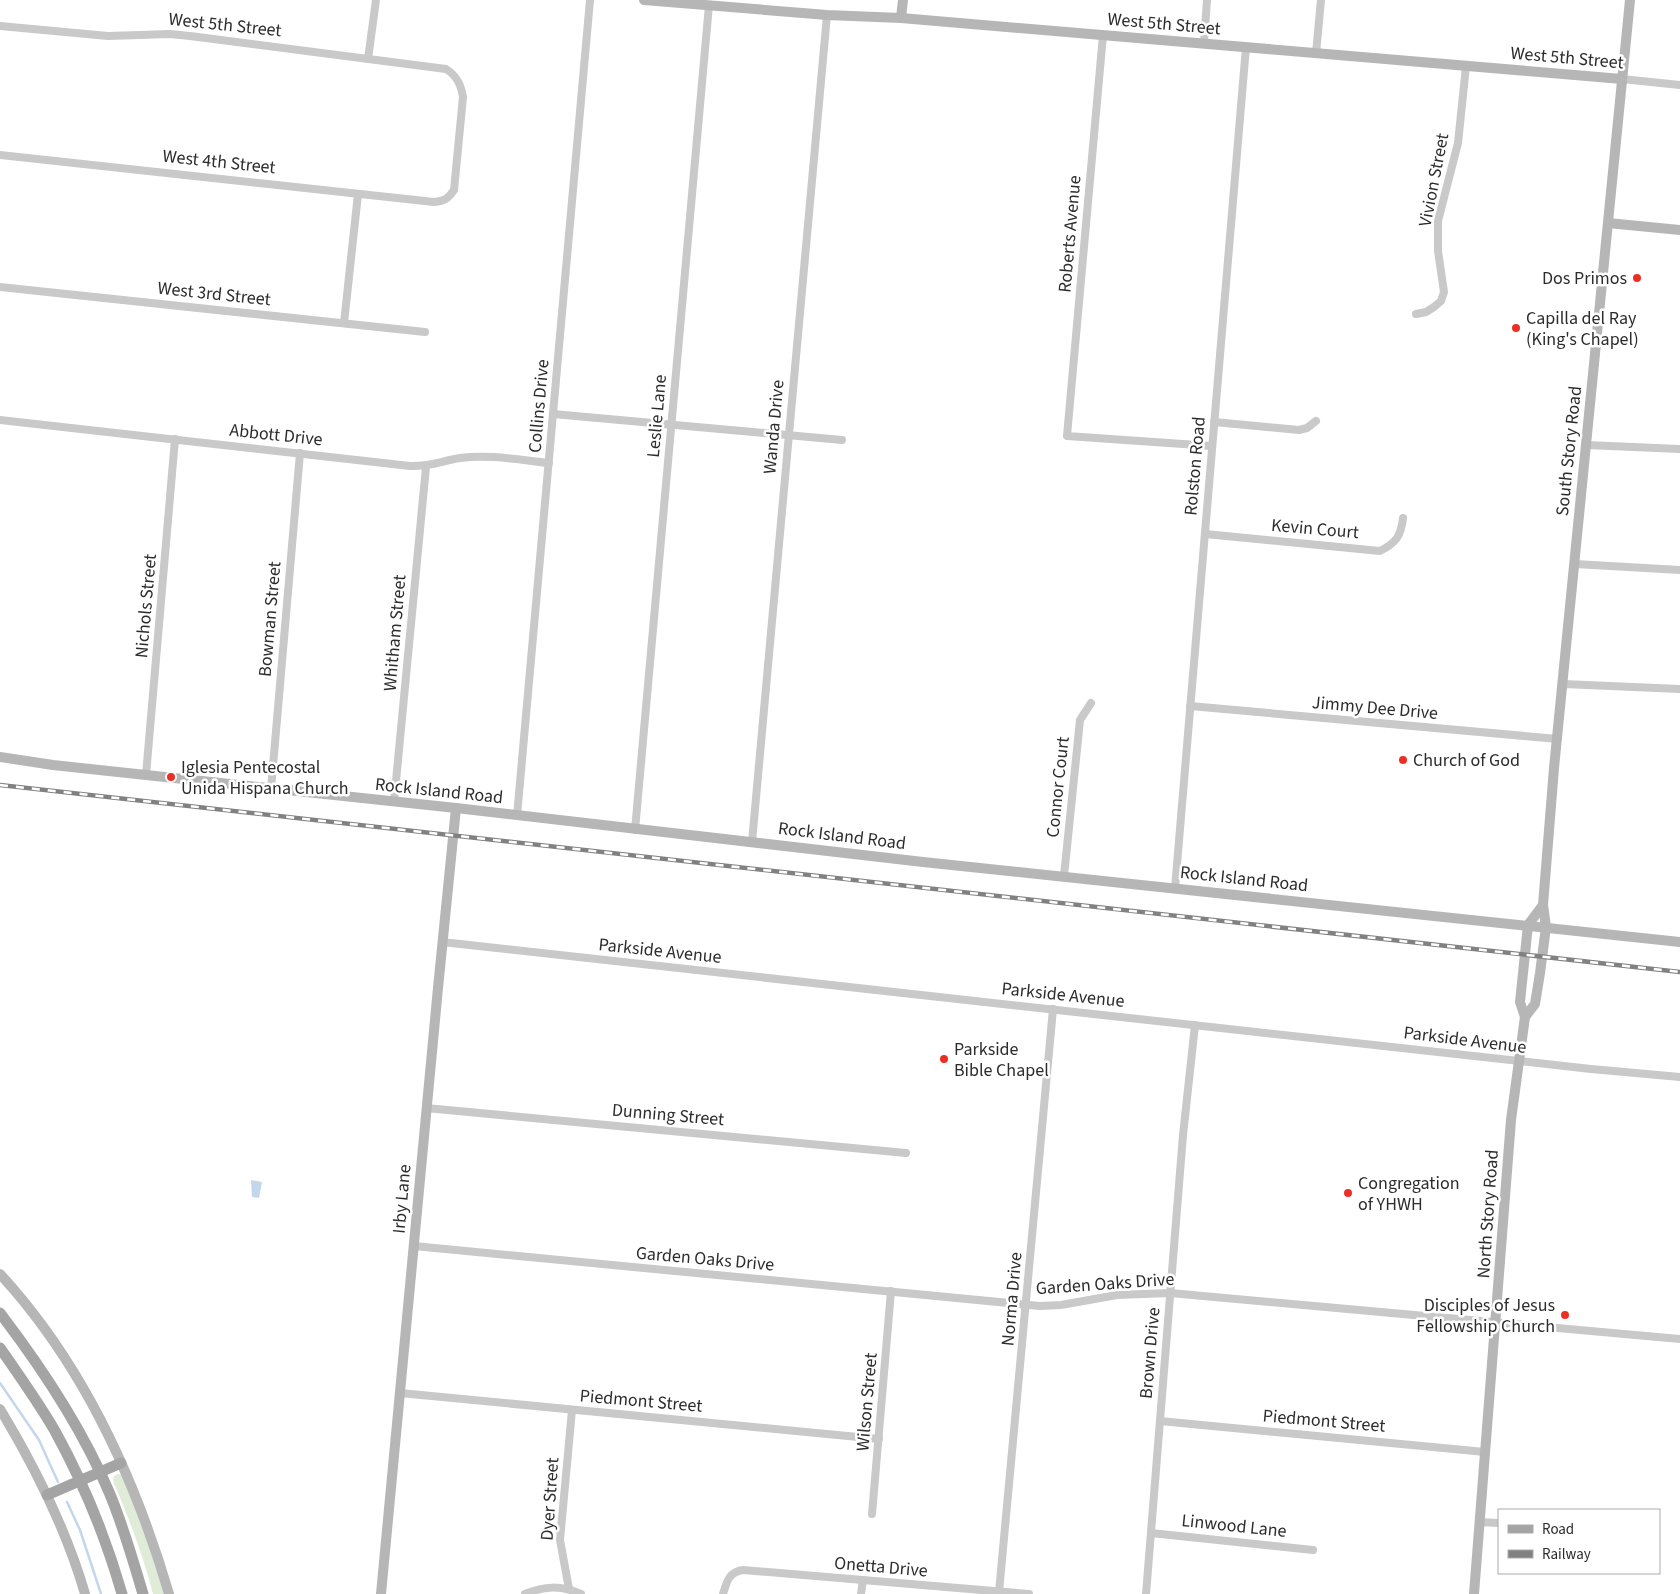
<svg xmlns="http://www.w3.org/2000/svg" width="1680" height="1594" font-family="'Source Sans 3',sans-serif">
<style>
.green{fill:#e0ebd8}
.water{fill:#c3d7ec}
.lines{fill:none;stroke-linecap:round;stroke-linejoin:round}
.stream{stroke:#c3d7ec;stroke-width:2.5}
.street{stroke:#c9c9c9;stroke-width:8}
.secondary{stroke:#b6b6b6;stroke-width:10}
.primary{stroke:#a4a4a4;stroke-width:11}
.rail-casing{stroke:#818181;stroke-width:4.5}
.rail{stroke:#fff;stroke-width:2.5;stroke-dasharray:8;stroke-linecap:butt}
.poi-dot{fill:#ec2f25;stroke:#fff;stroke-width:2}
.labels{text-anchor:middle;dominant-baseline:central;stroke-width:5;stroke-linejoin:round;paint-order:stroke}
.street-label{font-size:18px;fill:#2c2c2c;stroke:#fff}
.poi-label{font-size:18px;fill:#2c2c2c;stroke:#fff;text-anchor:start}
</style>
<rect width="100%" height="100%" fill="#fff"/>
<path class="green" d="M 118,1474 L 123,1475 L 144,1531 L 164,1594 L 153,1594 C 143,1555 129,1518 113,1481 L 114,1476 Z"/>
<polygon class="water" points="251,1180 262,1182 259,1198 252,1197"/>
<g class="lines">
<g class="stream">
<polyline points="0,1383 39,1440 58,1482"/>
<polyline points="67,1502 80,1530 101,1594"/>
</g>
<g class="street">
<path d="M 0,26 L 108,36 L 170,34 L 190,36 L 446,69 C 457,76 461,85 463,97 L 454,190 C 448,199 444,201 434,202 L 0,155"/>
<polyline points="1103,35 1067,436 1212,446"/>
<polyline points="1204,43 1207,0"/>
<polyline points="1316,53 1321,0"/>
<polyline points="368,59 376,0"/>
<polyline points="1622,79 1680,85"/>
<polyline points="0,287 425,332"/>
<polyline points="1416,314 1426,312 1434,307 1441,301 1444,292 1438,251 1438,221 1458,143 1466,66"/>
<polyline points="344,323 358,194"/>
<polyline points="553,414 842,440"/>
<path d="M 0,420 L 410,466 C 430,467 441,461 460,458 C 489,454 520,460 549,463"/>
<polyline points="1214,422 1299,430 1307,428 1316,421"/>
<polyline points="1586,445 1680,449"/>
<path d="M 1205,534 L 1380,551 C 1396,543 1401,536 1403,518"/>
<polyline points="1575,564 1680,570"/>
<polyline points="1563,684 1680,689"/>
<polyline points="1190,706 1558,739"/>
<polyline points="146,775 175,439"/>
<polyline points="271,789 300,453"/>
<polyline points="394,802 426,467"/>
<polyline points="517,816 590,0"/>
<polyline points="635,830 709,5"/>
<polyline points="752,842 827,15"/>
<polyline points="1064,876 1080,720 1091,703"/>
<polyline points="1175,888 1246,47"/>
<polyline points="442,942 1591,1069 1680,1077"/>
<polyline points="426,1108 906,1153"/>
<polyline points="414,1246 1040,1306 1061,1305 1117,1295 1170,1293 1680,1339"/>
<polyline points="400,1393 879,1439"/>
<polyline points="1160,1421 1485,1452"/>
<polyline points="872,1514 891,1291"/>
<polyline points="1479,1522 1499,1523"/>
<polyline points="1151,1533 1313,1550"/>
<polyline points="569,1589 560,1540 572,1410"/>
<polyline points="999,1592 1053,1009"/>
<path d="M 525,1594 C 544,1586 561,1585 581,1594"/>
<path d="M 723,1594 C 727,1581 729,1572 743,1570 L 1029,1594"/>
<polyline points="861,1594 863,1580"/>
<polyline points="1146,1594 1183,1135 1195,1025"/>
</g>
<g class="secondary">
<polyline points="644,0 827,15 901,18 1622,79"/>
<polyline points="901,18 903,0"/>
<polyline points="1608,223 1680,230"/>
<polyline points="0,757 53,765 146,775 456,808 923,862 1680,942"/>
<polyline points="1528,925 1543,905"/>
<polyline points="1525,1017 1535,1004 1540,973 1546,927 1543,905 1554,768 1630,0"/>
<path d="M 0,1274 C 82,1363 135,1478 169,1594"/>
<path d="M 0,1409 C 35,1467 66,1528 85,1594"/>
<polyline points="381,1594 438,988 456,808"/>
<polyline points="1474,1594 1511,1120 1525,1017 1520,1002 1528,925"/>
</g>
<g class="primary">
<path d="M 0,1313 C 42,1368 82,1428 109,1492 C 123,1525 133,1560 143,1594"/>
<path d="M 0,1348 C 19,1375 38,1402 55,1431 C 83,1482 106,1538 122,1594"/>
<polyline points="47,1495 121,1463"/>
</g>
<defs>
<polyline id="rail" points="0,785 1680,972"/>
</defs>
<use href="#rail" class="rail-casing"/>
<use href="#rail" class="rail"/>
</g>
<g class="poi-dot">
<circle cx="1637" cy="278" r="5"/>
<circle cx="1516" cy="328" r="5"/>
<circle cx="1403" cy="760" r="5"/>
<circle cx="171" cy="777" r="5"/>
<circle cx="944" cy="1059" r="5"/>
<circle cx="1348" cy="1193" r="5"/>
<circle cx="1565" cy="1315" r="5"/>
</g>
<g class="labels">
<g class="street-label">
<text transform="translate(1164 24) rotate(5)">West 5th Street</text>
<text transform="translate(225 25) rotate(6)">West 5th Street</text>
<text transform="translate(1567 58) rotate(5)">West 5th Street</text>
<text transform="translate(219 162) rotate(6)">West 4th Street</text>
<text transform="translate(1434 180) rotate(-79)">Vivion Street</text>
<text transform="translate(1070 234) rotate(-85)">Roberts Avenue</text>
<text transform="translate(214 294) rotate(6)">West 3rd Street</text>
<text transform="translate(539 406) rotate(-85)">Collins Drive</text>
<text transform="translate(657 416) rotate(-85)">Leslie Lane</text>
<text transform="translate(774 427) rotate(-85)">Wanda Drive</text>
<text transform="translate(276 435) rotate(6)">Abbott Drive</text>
<text transform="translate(1569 451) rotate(-84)">South Story Road</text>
<text transform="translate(1195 466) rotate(-85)">Rolston Road</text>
<text transform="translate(1315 529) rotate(5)">Kevin Court</text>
<text transform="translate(146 606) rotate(-85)">Nichols Street</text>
<text transform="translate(270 619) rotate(-85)">Bowman Street</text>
<text transform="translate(395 633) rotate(-85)">Whitham Street</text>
<text transform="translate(1375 708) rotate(5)">Jimmy Dee Drive</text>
<text transform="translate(1058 787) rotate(-84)">Connor Court</text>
<text transform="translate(439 791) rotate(6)">Rock Island Road</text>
<text transform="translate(842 836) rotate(7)">Rock Island Road</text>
<text transform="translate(1244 879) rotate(6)">Rock Island Road</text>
<text transform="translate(660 951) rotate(6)">Parkside Avenue</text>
<text transform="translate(1063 995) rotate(6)">Parkside Avenue</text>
<text transform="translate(1465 1040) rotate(7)">Parkside Avenue</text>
<text transform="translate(668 1115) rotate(5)">Dunning Street</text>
<text transform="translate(402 1199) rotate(-85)">Irby Lane</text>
<text transform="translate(1488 1214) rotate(-86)">North Story Road</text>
<text transform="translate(705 1259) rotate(5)">Garden Oaks Drive</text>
<text transform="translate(1105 1284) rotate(-4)">Garden Oaks Drive</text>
<text transform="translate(1012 1299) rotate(-85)">Norma Drive</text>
<text transform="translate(1150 1353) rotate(-85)">Brown Drive</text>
<text transform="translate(641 1401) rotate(5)">Piedmont Street</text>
<text transform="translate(867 1402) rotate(-85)">Wilson Street</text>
<text transform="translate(1324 1421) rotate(5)">Piedmont Street</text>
<text transform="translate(550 1499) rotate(-86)">Dyer Street</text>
<text transform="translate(1234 1526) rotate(6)">Linwood Lane</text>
<text transform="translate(881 1567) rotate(5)">Onetta Drive</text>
</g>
<g class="poi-label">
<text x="1627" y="278" text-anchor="end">Dos Primos</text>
<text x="1526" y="318">Capilla del Ray<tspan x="1526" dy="21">(King's Chapel)</tspan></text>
<text x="1413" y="760">Church of God</text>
<text x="181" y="767">Iglesia Pentecostal<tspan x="181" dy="21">Unida Hispana Church</tspan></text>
<text x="954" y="1049">Parkside<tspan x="954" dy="21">Bible Chapel</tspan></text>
<text x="1358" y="1183">Congregation<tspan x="1358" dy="21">of YHWH</tspan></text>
<text x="1555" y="1305" text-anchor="end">Disciples of Jesus<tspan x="1555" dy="21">Fellowship Church</tspan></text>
</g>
</g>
<rect x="1498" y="1509" width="162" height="65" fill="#ffffff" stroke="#ababab"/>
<rect x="1508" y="1525" width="25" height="8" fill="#a4a4a4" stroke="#ababab"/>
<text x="1542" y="1534" font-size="15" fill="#2c2c2c">Road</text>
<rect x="1508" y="1550" width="25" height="8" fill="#818181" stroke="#ababab"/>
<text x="1542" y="1559" font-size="15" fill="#2c2c2c">Railway</text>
</svg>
